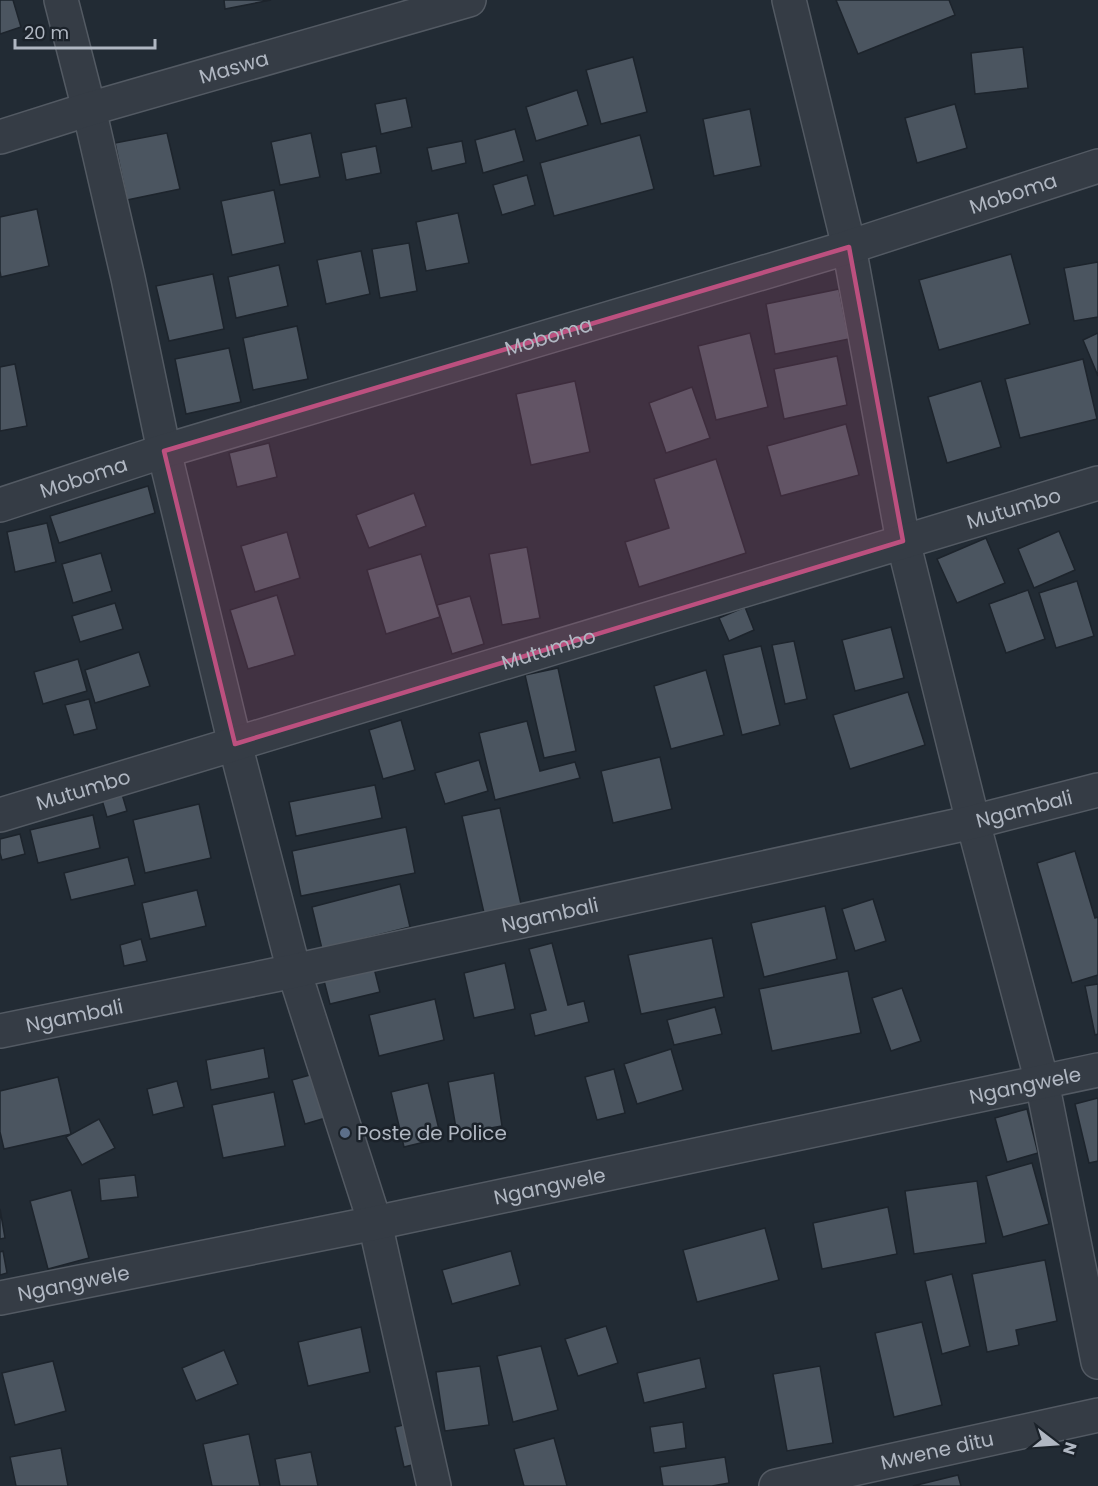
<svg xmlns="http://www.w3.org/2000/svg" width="1098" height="1486" font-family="Poppins,sans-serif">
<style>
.building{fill:#4b5560;stroke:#1d242c;stroke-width:1.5}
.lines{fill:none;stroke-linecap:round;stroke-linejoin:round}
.minor-casing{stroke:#535a63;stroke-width:36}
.minor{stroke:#353c45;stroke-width:33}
.marked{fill:#bc507f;fill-opacity:0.2;stroke:#bc507f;stroke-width:4.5;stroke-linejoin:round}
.service-dot{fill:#5c6f8a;stroke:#1b222a;stroke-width:2}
.labels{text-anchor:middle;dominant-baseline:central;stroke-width:5;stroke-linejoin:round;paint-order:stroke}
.street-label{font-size:20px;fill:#b0b7c2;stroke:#1b222a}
.poi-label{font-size:20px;fill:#b0b7c2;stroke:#1b222a;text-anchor:start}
</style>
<rect width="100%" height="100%" fill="#222b34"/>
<g class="building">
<polygon points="0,0 13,0 21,27 0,34"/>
<polygon points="224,0 271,0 225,9"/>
<polygon points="836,0 949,0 955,15 858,54"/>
<polygon points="1023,47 1028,88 975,94 971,53"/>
<polygon points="633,57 647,112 601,124 586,70"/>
<polygon points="577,90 588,125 536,141 526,107"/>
<polygon points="406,98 412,127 381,134 375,104"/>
<polygon points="955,104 967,148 917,163 905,118"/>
<polygon points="750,109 761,166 714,176 703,119"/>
<polygon points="515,129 524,161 483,173 475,140"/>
<polygon points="167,133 180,189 127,200 115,143"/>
<polygon points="311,133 320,177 280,185 271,142"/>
<polygon points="640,135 654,189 554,216 540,163"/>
<polygon points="462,141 466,163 432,171 427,148"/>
<polygon points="376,146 381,173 346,180 341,153"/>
<polygon points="527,175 535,205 502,215 493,185"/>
<polygon points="274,190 285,243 232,255 221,201"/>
<polygon points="37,209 49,266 1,277 0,271 0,217"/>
<polygon points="458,213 469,263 426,271 416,222"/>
<polygon points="409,243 417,291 380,298 372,249"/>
<polygon points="361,251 370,294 326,304 317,260"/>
<polygon points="1011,254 1030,324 939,350 919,280"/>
<polygon points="1098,262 1098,317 1074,321 1064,268"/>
<polygon points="279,265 288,306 236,318 228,277"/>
<polygon points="213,274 224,329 169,341 156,286"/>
<polygon points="839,289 849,339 775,354 766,304"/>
<polygon points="297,326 308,379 253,390 243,338"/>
<polygon points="750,333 768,407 716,420 698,346"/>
<polygon points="1098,333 1098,376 1083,340"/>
<polygon points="229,348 241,402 186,414 175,359"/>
<polygon points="837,356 847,405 784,419 774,369"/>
<polygon points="1083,359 1097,419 1020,438 1005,379"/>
<polygon points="15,364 27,426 0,431 0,367"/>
<polygon points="575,381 590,452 531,465 516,394"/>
<polygon points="981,381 1001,447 947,463 928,397"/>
<polygon points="692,387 710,438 666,453 649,403"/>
<polygon points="846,424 859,475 781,496 767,446"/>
<polygon points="269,443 277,477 237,487 229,453"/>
<polygon points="716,459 746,553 639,587 625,542 669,528 654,479"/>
<polygon points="148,486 155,513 59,543 50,516"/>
<polygon points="414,493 426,526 369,548 356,515"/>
<polygon points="47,523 56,562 15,572 7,532"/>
<polygon points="1059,531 1075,570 1034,588 1018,549"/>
<polygon points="287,532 300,578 255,592 241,546"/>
<polygon points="986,538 1005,583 957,603 937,559"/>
<polygon points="527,547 540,618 502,625 489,554"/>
<polygon points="101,553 112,591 73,603 62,564"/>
<polygon points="421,554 440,617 386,634 367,570"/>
<polygon points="1077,581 1094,636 1056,648 1039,593"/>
<polygon points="1028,590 1045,639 1006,653 989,604"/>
<polygon points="277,595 295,655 248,669 230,610"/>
<polygon points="470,596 484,644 452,654 437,605"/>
<polygon points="115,603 123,629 80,642 72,616"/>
<polygon points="745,607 754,630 729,641 719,618"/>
<polygon points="891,627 904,678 855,691 842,640"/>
<polygon points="794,641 807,699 785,704 772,645"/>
<polygon points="761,646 780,725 742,735 723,655"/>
<polygon points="139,652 150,686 95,703 85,670"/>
<polygon points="78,659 87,691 43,704 34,672"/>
<polygon points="558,668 576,751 544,758 525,675"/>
<polygon points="706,670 724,735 671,749 654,686"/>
<polygon points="908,692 925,745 850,769 833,715"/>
<polygon points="89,699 97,729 74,735 65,705"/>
<polygon points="401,720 415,770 383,779 369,730"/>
<polygon points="527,721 540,771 575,762 580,778 495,800 479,733"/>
<polygon points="660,757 672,809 613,823 601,771"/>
<polygon points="479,760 488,791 445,804 435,773"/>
<polygon points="375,785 382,818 296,836 289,802"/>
<polygon points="122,794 127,811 107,817 102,800"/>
<polygon points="199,804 211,858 145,873 133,820"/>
<polygon points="500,808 521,904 484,913 462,816"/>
<polygon points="93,815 100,848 38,863 30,830"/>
<polygon points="406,827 415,873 301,896 292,851"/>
<polygon points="20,834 25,854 2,860 0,853 0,839"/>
<polygon points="1075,851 1095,918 1098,917 1098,975 1072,983 1037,863"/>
<polygon points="128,857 135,885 71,900 64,873"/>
<polygon points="400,884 410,927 322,949 312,907"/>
<polygon points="197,890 206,926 150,939 142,903"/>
<polygon points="873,899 886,941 855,951 842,909"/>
<polygon points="825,906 837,959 764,977 751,923"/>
<polygon points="712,938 724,997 641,1014 628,955"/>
<polygon points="141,939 147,961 124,966 120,945"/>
<polygon points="552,943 568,1005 584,1001 589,1022 535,1036 530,1014 546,1010 529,949"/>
<polygon points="372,960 380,992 330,1004 322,973"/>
<polygon points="505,963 515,1009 474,1018 464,973"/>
<polygon points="848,971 861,1033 772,1051 759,989"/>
<polygon points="1098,984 1098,1034 1095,1035 1085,986"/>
<polygon points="902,988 921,1041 891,1051 872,998"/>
<polygon points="435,999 444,1040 379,1056 369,1015"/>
<polygon points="715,1007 722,1034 674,1045 667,1020"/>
<polygon points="264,1048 269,1078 211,1090 206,1060"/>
<polygon points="671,1049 683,1090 637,1104 624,1064"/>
<polygon points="614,1069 625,1113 597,1120 585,1077"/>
<polygon points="317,1073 329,1117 305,1124 292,1080"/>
<polygon points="494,1073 502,1126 457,1134 448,1082"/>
<polygon points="58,1077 71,1134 4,1149 0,1132 0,1091"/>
<polygon points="177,1081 184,1107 153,1115 147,1089"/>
<polygon points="428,1083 441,1138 404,1147 391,1092"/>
<polygon points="274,1092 285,1146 223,1158 212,1105"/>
<polygon points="1098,1098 1098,1161 1089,1163 1075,1104"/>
<polygon points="1027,1109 1038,1153 1007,1162 995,1118"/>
<polygon points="99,1119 115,1148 82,1165 66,1137"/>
<polygon points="1032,1163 1049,1224 1003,1237 986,1176"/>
<polygon points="135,1175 138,1197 101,1201 99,1179"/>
<polygon points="977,1181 986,1243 914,1254 905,1191"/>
<polygon points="71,1190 89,1258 48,1269 30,1201"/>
<polygon points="888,1207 897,1254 822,1269 813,1223"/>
<polygon points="0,1209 5,1238 0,1239"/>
<polygon points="765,1228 779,1280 697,1302 683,1250"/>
<polygon points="3,1251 7,1273 0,1275 0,1252"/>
<polygon points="511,1251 520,1285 452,1304 442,1270"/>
<polygon points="1045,1260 1057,1321 1016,1330 1019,1345 987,1352 972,1274"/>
<polygon points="952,1274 970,1346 942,1354 925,1281"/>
<polygon points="922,1322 942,1405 894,1417 875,1333"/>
<polygon points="606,1326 618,1363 578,1376 565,1339"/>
<polygon points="361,1327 370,1372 308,1386 298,1342"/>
<polygon points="541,1346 558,1410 513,1422 497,1356"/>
<polygon points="224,1350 238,1384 196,1401 182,1368"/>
<polygon points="700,1358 706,1388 644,1403 637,1373"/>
<polygon points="53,1361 66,1411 15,1425 2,1373"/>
<polygon points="480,1366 489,1425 445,1431 436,1372"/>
<polygon points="820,1366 833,1443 787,1451 773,1374"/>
<polygon points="683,1422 686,1448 654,1453 650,1427"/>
<polygon points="411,1423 420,1463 404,1467 395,1427"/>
<polygon points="249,1434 260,1486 212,1486 203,1444"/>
<polygon points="554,1438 567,1486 524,1486 514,1449"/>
<polygon points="61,1448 68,1486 16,1486 10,1457"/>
<polygon points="311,1452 318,1486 280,1486 275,1459"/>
<polygon points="725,1457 729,1483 712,1486 663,1486 660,1467"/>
<polygon points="958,1475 961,1486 913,1486"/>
</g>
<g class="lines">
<defs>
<g id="minor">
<polyline points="61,0 89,109 128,278 164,451 235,744 294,971 375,1223 434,1486"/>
<polyline points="789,0 849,247 903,541 973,822 1042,1082 1098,1362"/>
<path id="s1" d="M 0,137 L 89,109 L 469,0"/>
<path id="s2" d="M 0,505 L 164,451 L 849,247 L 1098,166"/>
<path id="s3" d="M 0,815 L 1098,483"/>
<path id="s4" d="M 0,1031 L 294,971 L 973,822 L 1098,790"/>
<path id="s5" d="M 0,1298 L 375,1223 L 1098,1070"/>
<path id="s6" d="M 776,1486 L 1098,1415"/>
</g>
</defs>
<use href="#minor" class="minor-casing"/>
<use href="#minor" class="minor"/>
</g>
<path class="marked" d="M 849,247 L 903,541 L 235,744 L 164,451 Z"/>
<circle class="service-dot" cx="345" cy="1133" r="6"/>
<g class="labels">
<g class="street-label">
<text stroke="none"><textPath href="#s1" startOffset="244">Maswa</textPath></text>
<text stroke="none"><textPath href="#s2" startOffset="1060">Moboma</textPath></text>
<text stroke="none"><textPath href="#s2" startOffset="574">Moboma</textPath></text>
<text stroke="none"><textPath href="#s2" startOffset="88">Moboma</textPath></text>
<text stroke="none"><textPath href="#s3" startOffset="1059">Mutumbo</textPath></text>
<text stroke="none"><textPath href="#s3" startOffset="573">Mutumbo</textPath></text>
<text stroke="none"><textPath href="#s3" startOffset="87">Mutumbo</textPath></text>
<text stroke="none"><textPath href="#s4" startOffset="1048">Ngambali</textPath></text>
<text stroke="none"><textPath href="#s4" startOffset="562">Ngambali</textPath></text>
<text stroke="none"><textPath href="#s4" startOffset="76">Ngambali</textPath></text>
<text stroke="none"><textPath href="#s5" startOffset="1047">Ngangwele</textPath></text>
<text stroke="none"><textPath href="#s5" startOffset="561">Ngangwele</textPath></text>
<text stroke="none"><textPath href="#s5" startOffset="75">Ngangwele</textPath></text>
<text stroke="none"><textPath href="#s6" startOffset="165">Mwene ditu</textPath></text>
</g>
<g class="poi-label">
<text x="357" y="1133">Poste de Police</text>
</g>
</g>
<g transform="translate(1056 1444) rotate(107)" stroke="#1b222a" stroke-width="4.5" paint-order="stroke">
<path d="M0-4.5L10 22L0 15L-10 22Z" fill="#b0b7c2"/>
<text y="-9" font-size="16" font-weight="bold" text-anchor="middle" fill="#b0b7c2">N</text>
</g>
<path d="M15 39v9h140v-9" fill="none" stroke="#b0b7c2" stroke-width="3"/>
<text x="24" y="39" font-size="18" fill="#b0b7c2" stroke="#1b222a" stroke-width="4.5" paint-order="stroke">20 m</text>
</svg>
